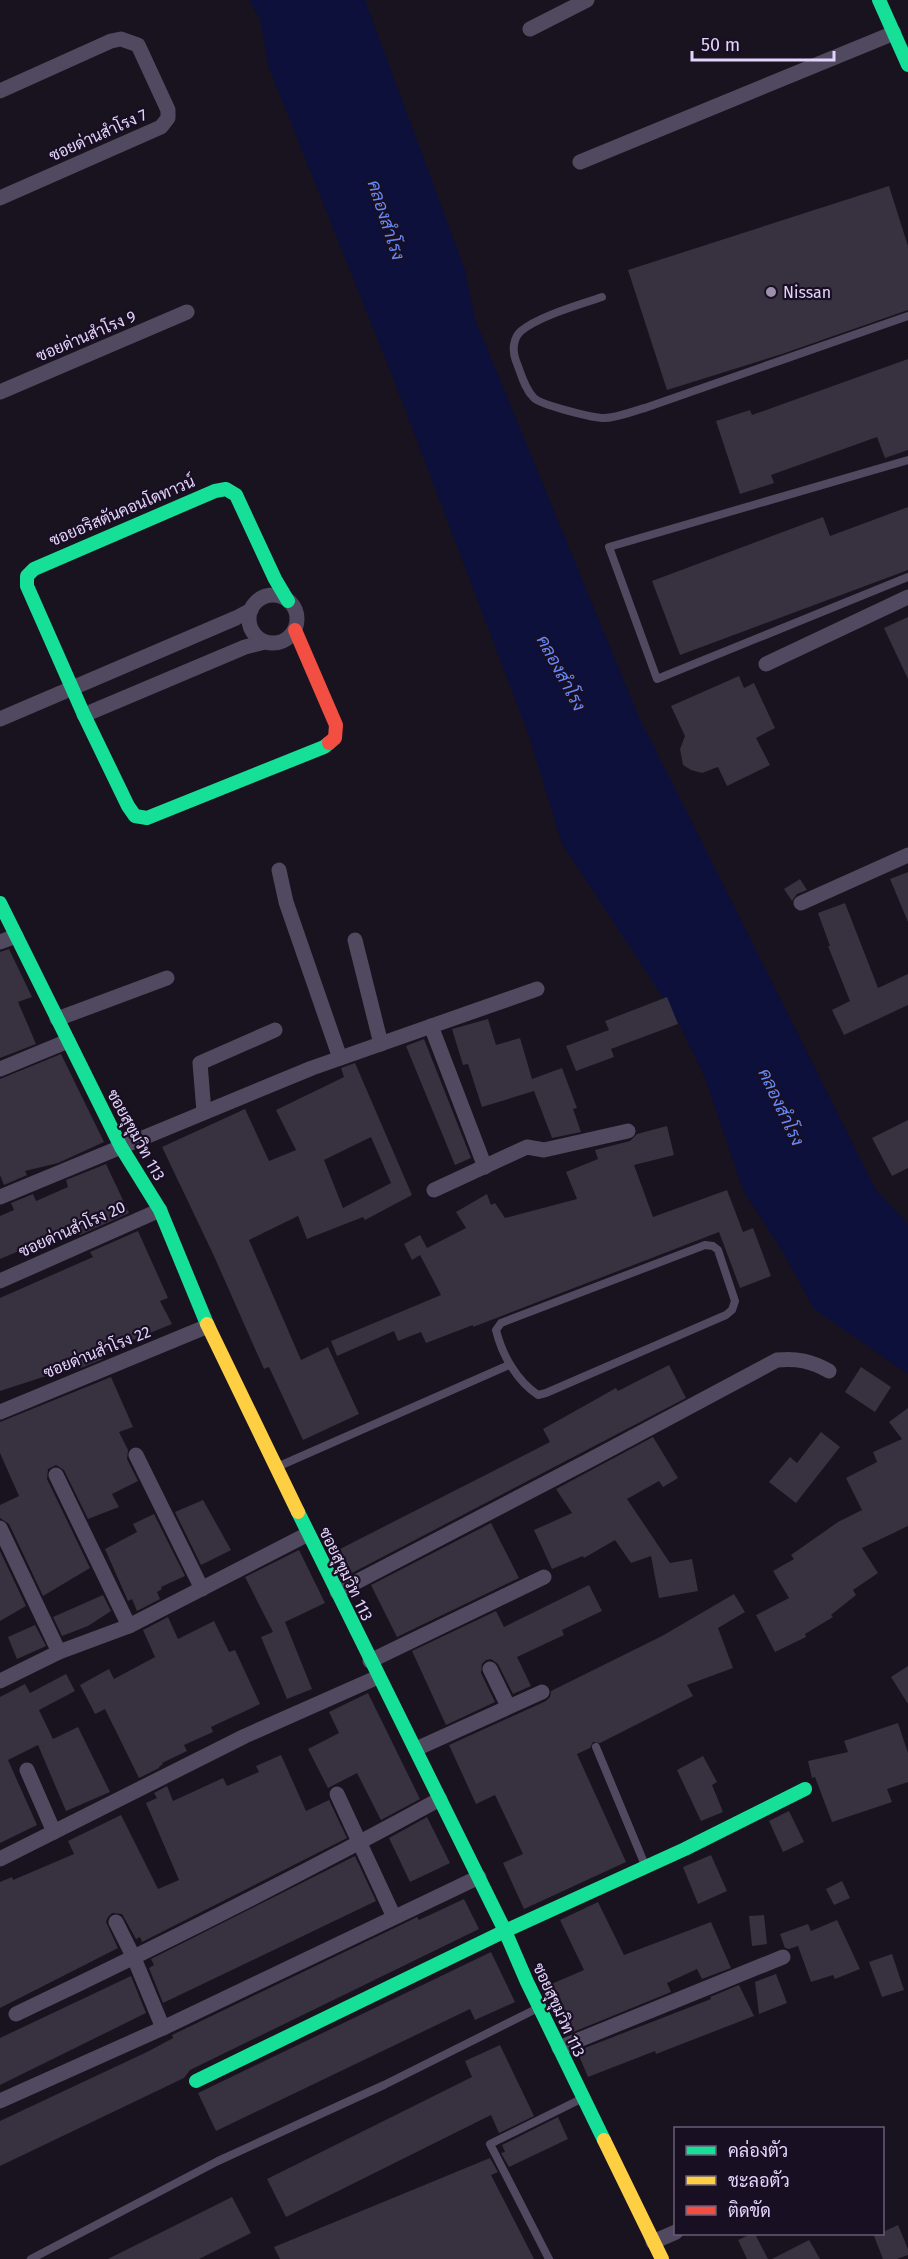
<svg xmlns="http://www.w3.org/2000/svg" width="908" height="2259" font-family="'Fira Sans',Sarabun,sans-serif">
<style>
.water{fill:#0d103b}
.building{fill:#383140;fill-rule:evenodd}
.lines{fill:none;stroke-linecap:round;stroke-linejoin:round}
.lane{stroke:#50495f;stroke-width:8}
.street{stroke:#50495f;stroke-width:15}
.fast{stroke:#16e098;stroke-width:14}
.slow{stroke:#ffcf43;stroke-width:14}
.jam{stroke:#f24e42;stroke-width:14}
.poi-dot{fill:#9d90af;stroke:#180f22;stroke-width:2}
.labels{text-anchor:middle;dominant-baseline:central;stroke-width:4.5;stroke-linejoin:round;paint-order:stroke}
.street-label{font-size:16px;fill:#e4d3fd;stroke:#180f22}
.poi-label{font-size:16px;fill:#e4d3fd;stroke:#180f22;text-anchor:start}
.water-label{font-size:18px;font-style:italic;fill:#6689f7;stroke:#180f22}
</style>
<rect width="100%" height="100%" fill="#18131e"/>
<polygon class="water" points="249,0 365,0 465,270 475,319 638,715 876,1190 908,1224 908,1374 814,1309 784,1254 743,1190 705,1078 677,1019 562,844 529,736 392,375 269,68 260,19"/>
<g class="building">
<polygon points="889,186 908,246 908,310 782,354 667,390 628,270"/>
<polygon points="908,359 908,450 885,458 877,437 771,475 774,483 740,494 716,421 750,410 752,415"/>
<polygon points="908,507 908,570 680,655 652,581 823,517 830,536"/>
<polygon points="908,617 908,679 884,628"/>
<polygon points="739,676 744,688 754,683 775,728 756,738 770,765 727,786 718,767 702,773 691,770 683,765 680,749 685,736 671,706"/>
<polygon points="908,872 908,922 890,879"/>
<polygon points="800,879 807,890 797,894 792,901 784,889"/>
<polygon points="845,903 878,988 908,974 908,1005 844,1035 832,1010 850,1001 828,946 830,946 818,913"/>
<polygon points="9,949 32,997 18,1002 36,1044 0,1058 0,952"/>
<polygon points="667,997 678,1024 611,1049 614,1057 576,1071 566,1046 609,1030 605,1021"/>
<polygon points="488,1019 496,1045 520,1038 532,1079 562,1068 577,1108 573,1109 581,1132 552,1138 534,1091 482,1107 468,1064 463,1065 452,1029"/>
<polygon points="424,1039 471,1158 455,1165 406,1046"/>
<polygon points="61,1054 104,1142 58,1163 25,1171 27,1175 4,1185 0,1175 0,1079"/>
<path d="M 355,1063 L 412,1195 L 365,1220 L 363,1217 L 307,1239 L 298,1216 L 249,1240 L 301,1360 L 328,1347 L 359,1414 L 303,1440 L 269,1367 L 264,1369 L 214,1256 L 162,1147 L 245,1109 L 269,1161 L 296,1150 L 276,1110 L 344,1077 L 341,1068 ZM 371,1137 L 391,1183 L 343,1208 L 324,1160 Z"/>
<polygon points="908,1120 908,1168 892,1176 872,1138"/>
<polygon points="667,1126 674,1155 634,1165 653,1217 727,1190 743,1232 753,1228 771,1276 740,1288 719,1232 473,1327 473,1325 426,1343 421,1332 398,1341 394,1331 337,1356 331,1341 441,1295 420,1255 412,1260 404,1244 420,1235 427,1248 466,1228 456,1212 487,1194 491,1205 495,1203 505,1218 577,1199 566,1172 598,1159 595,1150 630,1141 637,1134"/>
<polygon points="106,1164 129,1213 80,1235 76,1227 0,1259 0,1216 14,1210 11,1203 33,1194 36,1201 68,1187 66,1180"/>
<polygon points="138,1231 168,1298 160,1301 172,1324 101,1353 103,1359 81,1368 80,1365 0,1391 0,1298 93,1257 90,1252"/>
<polygon points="669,1365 686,1398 352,1573 340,1549 550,1442 543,1429 616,1388 618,1391"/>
<polygon points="861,1367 891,1387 875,1412 845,1392"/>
<polygon points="111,1377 133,1427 119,1432 128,1450 127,1459 138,1481 112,1494 119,1507 88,1519 64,1470 56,1465 48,1469 47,1479 90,1568 43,1596 9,1524 0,1518 0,1505 19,1496 0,1453 0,1422"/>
<polygon points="908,1408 908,1526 862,1548 878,1573 853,1590 856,1595 831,1615 833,1617 805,1634 806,1637 775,1652 756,1615 789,1598 773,1571 794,1559 791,1555 838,1522 862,1510 846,1478 877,1462 873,1452 902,1439 889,1422"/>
<polygon points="821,1432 840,1447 796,1503 769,1482 790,1457 797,1463"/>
<polygon points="653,1437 678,1478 663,1487 659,1481 627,1499 670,1563 692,1559 698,1591 659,1598 651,1556 631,1563 615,1540 584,1558 583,1556 552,1569 534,1530 572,1513 556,1489"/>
<polygon points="203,1500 231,1550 201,1565 175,1512"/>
<polygon points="154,1514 185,1576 161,1587 162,1589 157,1592 160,1599 137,1611 132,1599 128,1601 105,1549 137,1532 133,1524"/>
<polygon points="491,1523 519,1578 397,1637 371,1585"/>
<polygon points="299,1550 325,1603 285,1622 312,1689 287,1699 261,1637 273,1632 245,1577"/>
<polygon points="0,1551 26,1606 0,1621"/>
<polygon points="589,1585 602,1611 562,1630 564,1635 517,1657 531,1686 513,1694 498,1664 491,1659 486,1660 482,1664 481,1673 495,1702 446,1725 412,1651 496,1611 504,1627"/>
<polygon points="734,1594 745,1612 718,1628 733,1668 687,1685 693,1696 600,1743 593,1742 590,1748 577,1754 626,1862 524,1909 503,1863 523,1854 495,1795 476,1804 449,1745 546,1701 550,1697 551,1691 662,1636"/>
<polygon points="103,1595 111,1611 88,1626 62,1636 53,1617"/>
<polygon points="168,1617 178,1639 214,1621 229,1652 235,1650 260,1704 211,1727 213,1732 184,1745 187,1751 162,1763 163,1764 159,1767 159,1768 139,1778 105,1709 95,1714 80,1685 109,1669 114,1679 155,1657 143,1630"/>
<polygon points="35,1625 46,1646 17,1659 8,1637"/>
<polygon points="908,1666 908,1704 891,1677"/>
<polygon points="66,1674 75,1691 39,1710 53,1739 78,1727 110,1792 66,1811 38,1745 8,1760 37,1825 0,1843 0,1697 25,1684 30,1693"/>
<polygon points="368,1693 420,1799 381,1820 357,1773 328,1788 308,1749 339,1733 329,1712"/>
<polygon points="898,1723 908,1753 908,1782 887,1789 892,1802 832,1822 815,1777 812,1778 808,1761 848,1752 844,1741"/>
<polygon points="281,1755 306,1811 329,1800 347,1838 142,1942 140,1937 136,1939 122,1914 112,1913 108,1917 106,1922 118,1948 0,2008 0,1882 12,1877 13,1880 74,1854 68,1841 121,1815 158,1889 179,1880 146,1803 157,1798 154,1793 167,1786 173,1801 223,1778 227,1786 259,1772 256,1766"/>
<polygon points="703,1756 717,1782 712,1785 723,1812 701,1821 677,1770"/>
<polygon points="789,1811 804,1842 783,1852 769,1821"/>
<polygon points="427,1817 450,1863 410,1882 389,1838"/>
<polygon points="711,1855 727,1891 698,1904 683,1867"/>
<polygon points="355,1856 376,1901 163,2003 149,1968 154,1965 151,1959"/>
<polygon points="842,1881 850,1898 834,1905 826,1889"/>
<polygon points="464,1899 479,1929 190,2070 184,2078 0,2166 0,2121 149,2051 173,2038 172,2035 409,1921 417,1917 419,1920"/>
<polygon points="598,1902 624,1955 711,1922 731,1968 702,1979 697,1969 667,1983 671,1992 571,2033 549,1985 584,1970 560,1920"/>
<polygon points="764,1915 767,1944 752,1946 749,1916"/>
<polygon points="837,1920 860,1969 835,1979 833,1975 811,1982 798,1946 789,1949 785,1948 780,1934 808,1924 811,1931"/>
<polygon points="491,1952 515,2002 475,2020 470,2009 216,2131 198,2093"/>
<polygon points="892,1954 904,1990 882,1997 869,1962"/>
<polygon points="776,1974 787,2003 759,2014 755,1982"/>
<polygon points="131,1976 146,2013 0,2085 0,2038"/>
<polygon points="739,1985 754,2016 656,2054 655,2051 588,2077 577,2051 711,1999 710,1997"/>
<polygon points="500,2045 534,2116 499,2133 491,2115 286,2217 267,2179 472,2077 465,2061"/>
<polygon points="558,2117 568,2139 509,2167 501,2153 505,2152 502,2145"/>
<polygon points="490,2158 498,2172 491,2175 534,2259 280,2259 274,2247"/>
<polygon points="232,2197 251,2233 199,2259 108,2259"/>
<polygon points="898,2225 908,2249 908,2255 897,2259 883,2259 874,2236"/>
<polygon points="751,2234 755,2234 768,2259 747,2259 738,2240"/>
<polygon points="809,2240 820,2259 772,2259"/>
</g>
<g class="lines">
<g class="lane">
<path d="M 602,297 C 579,305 539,316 521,331 C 513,338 512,351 516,361 C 521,373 524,388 534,398 C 541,405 593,418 604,418 C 617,418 633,411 645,408 L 908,316"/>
<polyline points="908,460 609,547 657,679 908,577"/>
<path d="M 705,1245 L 713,1246 L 718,1250 L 735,1301 L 732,1310 L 726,1315 L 546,1393 L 538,1395 C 517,1381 502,1355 496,1330 L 501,1323 Z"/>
<polyline points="277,1467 509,1365"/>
<polyline points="596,1747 645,1865"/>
<polyline points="31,2259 218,2161 384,2085 538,2008"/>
<polyline points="549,2259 490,2144 581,2099"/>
</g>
<g class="street">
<polyline points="530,29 587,0"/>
<polyline points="0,91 111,41 121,39 138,45 168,110 168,118 161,127 0,198"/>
<polyline points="580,162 894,33"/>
<polyline points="0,392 187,312"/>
<circle cx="273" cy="619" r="24"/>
<polyline points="766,664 908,597"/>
<polyline points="84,715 245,647 265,642"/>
<polyline points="0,719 236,618 251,610"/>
<polyline points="279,870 286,902 340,1058"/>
<polyline points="801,903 908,855"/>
<polyline points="355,940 381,1044"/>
<polyline points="0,942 16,936"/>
<polyline points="57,1019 167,978"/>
<polyline points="431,1026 485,1167"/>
<polyline points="0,1069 68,1041"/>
<polyline points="204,1112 200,1063 275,1030"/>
<polyline points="434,1190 527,1147 544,1150 628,1131"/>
<polyline points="0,1197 312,1068 537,989"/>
<polyline points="0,1281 160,1210"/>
<polyline points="0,1412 208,1326"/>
<polyline points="136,1455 202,1589"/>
<polyline points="56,1475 129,1626"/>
<polyline points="0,1528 59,1652"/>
<path d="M 337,1592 L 588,1461 L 777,1360 C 797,1358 811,1361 829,1371"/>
<polyline points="370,1661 544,1577"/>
<polyline points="490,1669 508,1706"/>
<polyline points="0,1681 59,1652 129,1626 308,1534"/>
<polyline points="416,1749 542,1692"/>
<polyline points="27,1770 54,1832"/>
<polyline points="337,1794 394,1917"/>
<polyline points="0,1859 245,1736 378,1677"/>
<polyline points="116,1922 134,1958 163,2028"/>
<path d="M 16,2014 C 159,1946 301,1875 440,1799"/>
<polyline points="559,2048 783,1957"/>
<polyline points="0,2101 163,2028 479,1877"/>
<polyline points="653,2242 676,2232"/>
</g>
<g class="fast">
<polyline points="879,0 908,65"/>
<polyline points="288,601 275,579 236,495 226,489 215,491 34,569 27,576 27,586 84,715 128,806 135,816 147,818 324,747 329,743"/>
<polyline points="0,903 121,1147 160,1210 207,1324"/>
<polyline points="298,1512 505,1931 527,1982 604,2140"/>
<polyline points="196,2081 505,1931 685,1849 805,1789"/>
</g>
<g class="slow">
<polyline points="207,1324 298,1512"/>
<polyline points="604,2140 662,2259"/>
</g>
<polyline class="jam" points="295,630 336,725 335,738 329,743"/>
</g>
<circle class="poi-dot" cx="771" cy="292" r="6"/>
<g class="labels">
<g class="street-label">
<text transform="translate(98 135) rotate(-24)">ซอยด่านสำโรง 7</text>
<text transform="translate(86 336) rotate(-23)">ซอยด่านสำโรง 9</text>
<text transform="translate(122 511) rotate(-23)">ซอยอริสตันคอนโดทาวน์</text>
<text transform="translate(136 1135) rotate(61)">ซอยสุขุมวิท 113</text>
<text transform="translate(72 1229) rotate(-24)">ซอยด่านสำโรง 20</text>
<text transform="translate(97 1352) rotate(-22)">ซอยด่านสำโรง 22</text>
<text transform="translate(346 1574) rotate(64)">ซอยสุขุมวิท 113</text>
<text transform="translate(559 2010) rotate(65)">ซอยสุขุมวิท 113</text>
</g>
<g class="poi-label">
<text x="783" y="292">Nissan</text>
</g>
<g class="water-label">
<text transform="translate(386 220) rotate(72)">คลองสำโรง</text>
<text transform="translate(561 673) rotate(62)">คลองสำโรง</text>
<text transform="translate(781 1107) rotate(65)">คลองสำโรง</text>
</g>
</g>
<rect x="674" y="2127" width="210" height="108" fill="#180f22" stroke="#6a5d7a" stroke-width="1.5"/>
<rect x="686" y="2146" width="30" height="9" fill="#16e098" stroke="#6a5d7a" stroke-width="1.5"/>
<text x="728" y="2157" font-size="18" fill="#e4d3fd">คล่องตัว</text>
<rect x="686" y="2176" width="30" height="9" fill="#ffcf43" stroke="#6a5d7a" stroke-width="1.5"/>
<text x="728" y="2187" font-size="18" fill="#e4d3fd">ชะลอตัว</text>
<rect x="686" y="2206" width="30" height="9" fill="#f24e42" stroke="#6a5d7a" stroke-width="1.5"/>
<text x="728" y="2217" font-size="18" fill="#e4d3fd">ติดขัด</text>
<path d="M692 51v9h142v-9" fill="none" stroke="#e4d3fd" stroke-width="3"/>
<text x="701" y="51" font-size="18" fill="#e4d3fd" stroke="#180f22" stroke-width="4.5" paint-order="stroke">50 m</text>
</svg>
